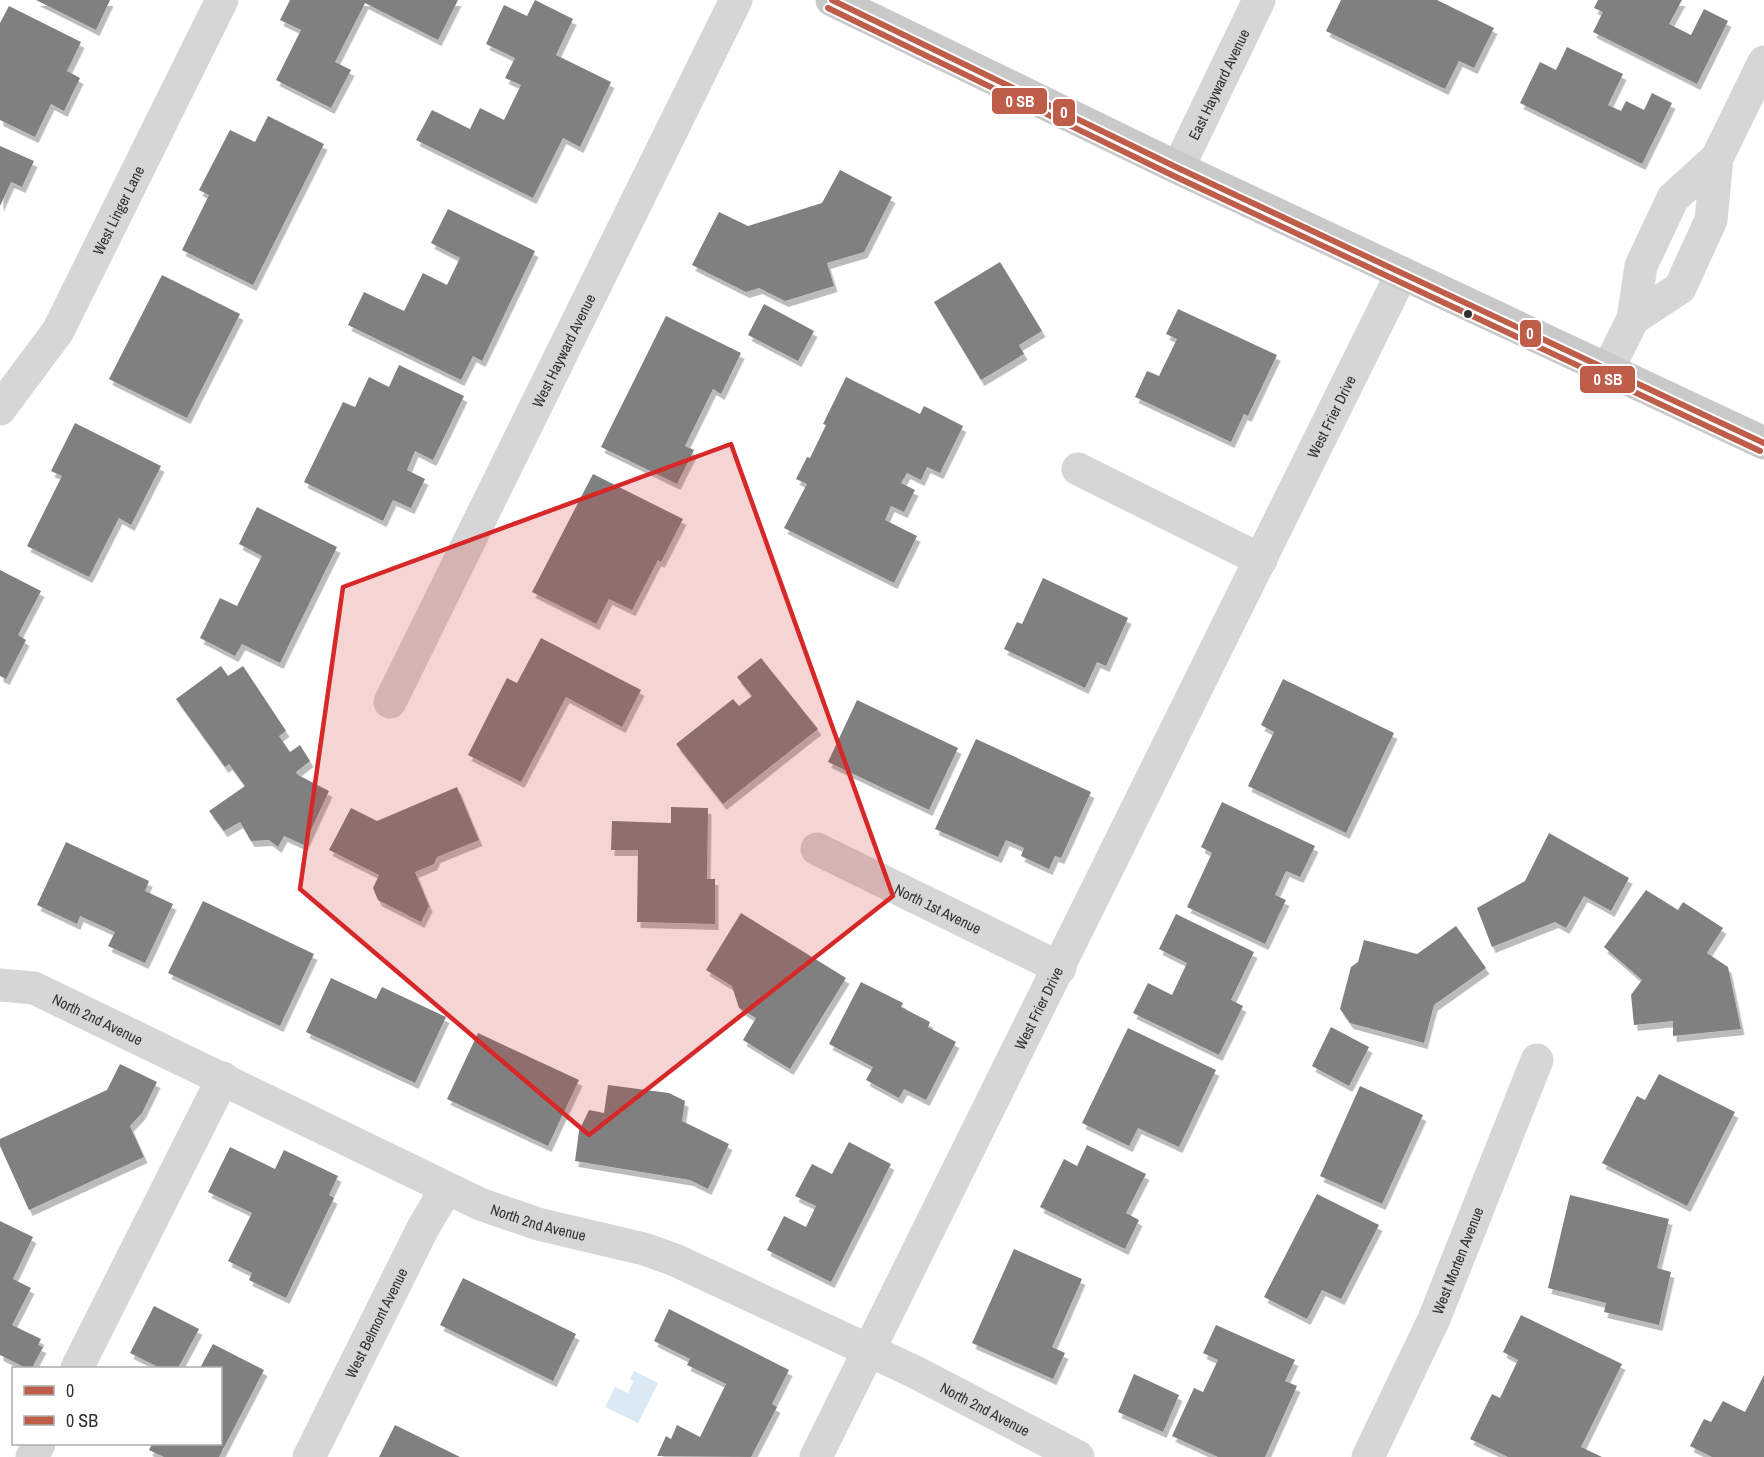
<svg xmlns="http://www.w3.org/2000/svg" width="1764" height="1457" font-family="'Archivo Narrow',sans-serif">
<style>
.water{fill:#dbe9f4}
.building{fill:#808080;filter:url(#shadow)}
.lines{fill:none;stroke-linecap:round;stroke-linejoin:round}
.minor{stroke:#d6d6d6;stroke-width:33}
.major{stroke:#c9c9c9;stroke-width:33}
.bus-1-casing{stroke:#fff;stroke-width:10}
.bus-2-casing{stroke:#fff;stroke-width:10}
.bus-1{stroke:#be5d49;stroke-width:6}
.bus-2{stroke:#be5d49;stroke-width:6}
.marked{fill:#d62828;fill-opacity:0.2;stroke:#d62828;stroke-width:4.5;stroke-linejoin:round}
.bus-dot{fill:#323232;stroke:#fff;stroke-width:2}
.labels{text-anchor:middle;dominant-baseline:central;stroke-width:6;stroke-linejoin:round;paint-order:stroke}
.street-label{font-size:15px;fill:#323232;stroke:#fff}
.line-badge{stroke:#fff;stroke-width:2}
.badge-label{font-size:16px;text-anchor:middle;font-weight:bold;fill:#fff}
</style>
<defs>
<filter id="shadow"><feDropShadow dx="3.5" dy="6" stdDeviation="0" flood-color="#0004"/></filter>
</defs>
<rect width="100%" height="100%" fill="#fff"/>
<polygon class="water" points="634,1371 658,1383 638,1423 605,1407 615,1387 628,1393 634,1381 630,1379"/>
<g class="building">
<polygon points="36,0 110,0 96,30"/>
<polygon points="290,0 458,0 438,40 365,3 335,62 351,70 331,108 276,80 301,30 280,20"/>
<polygon points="535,0 573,19 556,55 611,82 580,147 563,138 533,198 416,140 432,110 470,129 480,108 504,120 521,85 505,78 515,58 486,44 504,5 527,16"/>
<polygon points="1341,0 1437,0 1494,28 1474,68 1459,61 1445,89 1326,31"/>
<polygon points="1598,0 1682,0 1669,24 1691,35 1704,9 1728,21 1697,84 1593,32 1603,12 1594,8"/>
<polygon points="9,6 81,42 67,71 80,78 64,111 51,104 35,137 0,120 0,23"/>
<polygon points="1567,47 1623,74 1608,105 1621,111 1626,101 1644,110 1652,93 1672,103 1642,164 1520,103 1540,62 1556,70"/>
<polygon points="268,116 324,144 253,285 182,250 209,195 199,190 230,130 255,142"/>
<polygon points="0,146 34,161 22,187 11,182 0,206"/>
<polygon points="840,170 892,197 864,252 827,263 834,286 785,301 759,288 746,292 692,265 719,212 748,226 822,203"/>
<polygon points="448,209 535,251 482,361 473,356 461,380 348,325 364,292 404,311 423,273 447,285 460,258 431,243"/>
<polygon points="1000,262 1042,331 1019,345 1024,354 981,380 934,302"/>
<polygon points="162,275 240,314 187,418 109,379"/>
<polygon points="764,304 814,331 798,361 748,335"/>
<polygon points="1178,309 1277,355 1248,416 1244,414 1231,442 1135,397 1147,371 1159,376 1177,339 1166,334"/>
<polygon points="666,316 741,353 721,394 713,389 685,446 694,450 677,484 601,447"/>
<polygon points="399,365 464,396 433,460 415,451 407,470 425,479 411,508 393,500 383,521 304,482 343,402 355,407 369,377 389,387"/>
<polygon points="846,377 920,414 924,406 963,426 940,473 927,467 921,480 907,473 901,483 915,490 904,512 891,506 885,520 917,536 894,583 784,528 807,484 796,479 807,457 810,458 826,425 823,424"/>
<polygon points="75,423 161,466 131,525 119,518 89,577 27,546 62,476 51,471"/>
<polygon points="593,474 683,519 661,562 658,560 632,610 609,599 596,624 532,592"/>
<polygon points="257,507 337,547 280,663 242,644 235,656 200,638 220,598 237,606 262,556 239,544"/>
<polygon points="0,570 41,591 18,635 26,640 6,679 0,676"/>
<polygon points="1043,578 1128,618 1106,666 1097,662 1085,688 1004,649 1017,622 1022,624"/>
<polygon points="541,638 641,690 622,727 566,697 521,782 468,755 507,678 517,683"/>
<polygon points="761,658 818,729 723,804 676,744 733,699 739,706 752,696 737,677"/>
<polygon points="221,666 228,676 243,666 286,731 279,736 290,752 300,745 310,761 296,772 298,775 329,791 304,845 284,836 278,847 269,840 251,841 240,822 224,831 209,811 245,786 229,764 225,767 176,699"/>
<polygon points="1283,679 1394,733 1346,833 1248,786 1274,732 1261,725"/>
<polygon points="857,700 958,748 929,810 828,762"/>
<polygon points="976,739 1091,792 1061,858 1055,856 1049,869 1021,856 1024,848 1006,840 998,857 935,829"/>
<polygon points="457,787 479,840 437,857 434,864 415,872 429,906 421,922 378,900 373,888 379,875 329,850 351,808 377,821"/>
<polygon points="1222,802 1315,846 1300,877 1286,871 1275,895 1286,900 1265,944 1187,907 1212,853 1201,847"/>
<polygon points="671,807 708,808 707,879 715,879 715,924 637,922 638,850 611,850 612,821 671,823"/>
<polygon points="1549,833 1629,878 1611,911 1584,896 1566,928 1555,922 1492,947 1477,908 1525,881"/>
<polygon points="66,842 149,881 145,891 173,904 145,963 108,946 115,932 80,916 77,924 37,905"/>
<polygon points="1646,890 1678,910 1683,902 1723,928 1707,953 1728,967 1741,1029 1673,1036 1673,1021 1634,1025 1631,995 1642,980 1604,947"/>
<polygon points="203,901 314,954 280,1026 168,973"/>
<polygon points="741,913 846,978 790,1069 743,1040 756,1018 739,1008 732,986 706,970"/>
<polygon points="1176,914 1254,952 1231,1000 1243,1006 1219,1055 1133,1013 1148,983 1172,995 1187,963 1159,949"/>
<polygon points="1456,926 1486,968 1434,1005 1424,1043 1350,1023 1340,1009 1351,967 1358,962 1364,940 1417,954"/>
<polygon points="331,978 376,999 382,987 446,1017 415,1083 306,1032"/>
<polygon points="861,982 903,1003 901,1007 930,1022 928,1027 956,1042 926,1100 904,1089 899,1098 866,1080 873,1067 829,1044"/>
<polygon points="1331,1027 1369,1047 1349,1086 1312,1066"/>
<polygon points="1128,1028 1216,1070 1179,1147 1138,1128 1129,1146 1082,1123"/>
<polygon points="478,1033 579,1080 548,1146 447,1099"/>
<polygon points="120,1064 157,1082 142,1113 130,1126 144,1157 29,1210 0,1146 0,1139 107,1090"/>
<polygon points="1659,1074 1735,1112 1687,1206 1602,1163 1637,1096 1645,1100"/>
<polygon points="608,1085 669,1093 685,1101 682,1121 729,1144 708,1189 690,1180 575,1161 579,1131 589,1110 604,1113"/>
<polygon points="1360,1086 1423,1115 1382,1204 1320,1176"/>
<polygon points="849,1142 891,1164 831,1282 767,1250 784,1216 806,1227 816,1206 795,1196 812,1164 832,1174"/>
<polygon points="1087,1145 1146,1174 1126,1213 1139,1220 1125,1249 1040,1207 1064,1159 1077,1166"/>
<polygon points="230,1147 275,1169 284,1150 338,1176 329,1195 334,1198 286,1298 249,1280 252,1273 228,1261 252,1213 208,1192"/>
<polygon points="1317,1194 1379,1225 1341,1299 1322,1290 1307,1319 1264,1297"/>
<polygon points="1570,1195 1669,1219 1657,1268 1671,1272 1659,1325 1604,1312 1606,1303 1548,1288"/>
<polygon points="0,1221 33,1237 13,1279 31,1288 12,1325 41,1339 38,1345 43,1347 32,1368 26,1368 0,1355"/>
<polygon points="1014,1249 1082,1279 1052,1347 1065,1353 1053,1379 972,1343"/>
<polygon points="463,1278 576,1334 553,1381 440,1325"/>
<polygon points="154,1306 199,1329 178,1368 160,1368 130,1353"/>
<polygon points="669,1309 789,1370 772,1404 777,1407 751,1457 657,1456 666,1436 671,1439 677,1425 700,1437 726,1384 687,1365 690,1359 654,1341"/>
<polygon points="1521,1315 1622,1364 1581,1447 1602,1457 1508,1457 1470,1439 1492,1394 1500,1398 1518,1360 1503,1352"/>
<polygon points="1216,1325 1295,1360 1285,1381 1297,1386 1265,1457 1218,1457 1172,1436 1194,1388 1203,1392 1218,1360 1203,1353"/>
<polygon points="213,1344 264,1370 219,1457 164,1457 149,1450 152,1444 220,1444 220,1368 200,1368"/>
<polygon points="1134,1374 1179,1395 1163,1432 1118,1412"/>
<polygon points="1764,1375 1764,1457 1712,1457 1690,1446 1704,1419 1711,1422 1723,1401 1745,1412"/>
<polygon points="395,1425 460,1457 379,1457"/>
</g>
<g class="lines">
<g class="minor">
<path id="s1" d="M 1178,168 L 1259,0"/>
<polyline points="1633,319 1680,288 1711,220 1717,158 1764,62"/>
<polyline points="1608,369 1633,319 1641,266 1673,198 1717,158"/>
<path id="s2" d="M 0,409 L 58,331 L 222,0"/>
<polyline points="1078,469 1261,560"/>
<path id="s3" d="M 390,702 L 736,0"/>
<path id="s4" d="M 817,849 L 1060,968"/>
<path id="s5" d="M 0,985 L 34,988 L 480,1204 L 538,1224 L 644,1249 L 675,1260 L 915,1372 L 1078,1457"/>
<polyline points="77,1368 223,1078"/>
<polyline points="32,1457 39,1444"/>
<path id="s6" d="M 309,1457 L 423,1228 L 446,1189"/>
<path id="s7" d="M 816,1457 L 1402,273"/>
<path id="s8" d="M 1368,1457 L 1434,1319 L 1537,1060"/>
</g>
<polyline class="major" points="832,0 1178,168 1764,443"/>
<defs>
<polyline id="bus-1" points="832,0 1178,168 1764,443"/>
<polyline id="bus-2" points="828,8 1174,176 1760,451"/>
</defs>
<use href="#bus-1" class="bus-1-casing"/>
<use href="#bus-2" class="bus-2-casing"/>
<use href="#bus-1" class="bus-1"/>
<use href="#bus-2" class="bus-2"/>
</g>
<path class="marked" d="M 731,444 L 893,896 L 589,1135 L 300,889 L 343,587 Z"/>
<circle class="bus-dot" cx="1468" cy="314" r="5"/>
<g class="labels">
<g class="street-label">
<text stroke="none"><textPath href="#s1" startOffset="93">East Hayward Avenue</textPath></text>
<text stroke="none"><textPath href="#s2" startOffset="232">West Linger Lane</textPath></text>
<text stroke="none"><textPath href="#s3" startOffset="392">West Hayward Avenue</textPath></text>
<text stroke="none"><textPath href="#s7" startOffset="1161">West Frier Drive</textPath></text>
<text stroke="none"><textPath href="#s4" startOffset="135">North 1st Avenue</textPath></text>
<text stroke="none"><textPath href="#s7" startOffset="501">West Frier Drive</textPath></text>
<text stroke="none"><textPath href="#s5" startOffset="105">North 2nd Avenue</textPath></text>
<text stroke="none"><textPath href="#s5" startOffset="591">North 2nd Avenue</textPath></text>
<text stroke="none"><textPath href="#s8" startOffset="216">West Morten Avenue</textPath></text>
<text stroke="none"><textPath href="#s6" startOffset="150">West Belmont Avenue</textPath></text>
<text stroke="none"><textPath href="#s5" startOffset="1077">North 2nd Avenue</textPath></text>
</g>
</g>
<g class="line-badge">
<rect x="991" y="87" width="57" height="28" rx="6" fill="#be5d49"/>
<rect x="1052" y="98" width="24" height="29" rx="6" fill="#be5d49"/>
<rect x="1519" y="319" width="23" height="29" rx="6" fill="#be5d49"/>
<rect x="1579" y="365" width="57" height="29" rx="6" fill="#be5d49"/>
</g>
<g class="badge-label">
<text x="1020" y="107">0 SB</text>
<text x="1064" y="118">0</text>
<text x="1530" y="339">0</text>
<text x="1608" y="385">0 SB</text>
</g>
<rect x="12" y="1367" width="210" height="78" fill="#ffffff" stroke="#adadad" stroke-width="1.5"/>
<rect x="24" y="1386" width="30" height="9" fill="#be5d49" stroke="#adadad" stroke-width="1.5"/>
<text x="66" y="1397" font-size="18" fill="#323232">0</text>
<rect x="24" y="1416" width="30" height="9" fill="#be5d49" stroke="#adadad" stroke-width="1.5"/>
<text x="66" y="1427" font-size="18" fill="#323232">0 SB</text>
</svg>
